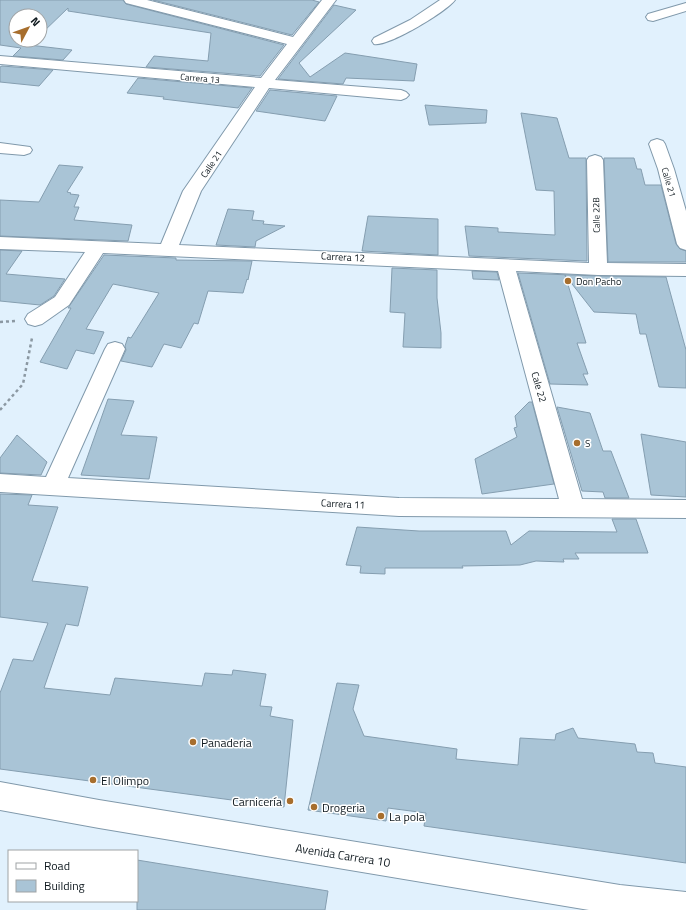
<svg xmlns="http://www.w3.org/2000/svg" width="686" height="910" font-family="'Titillium Web',sans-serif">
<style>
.building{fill:#a9c4d6;stroke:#859eb0}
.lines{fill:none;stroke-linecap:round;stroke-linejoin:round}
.minor-casing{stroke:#8099ab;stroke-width:2}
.major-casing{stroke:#8099ab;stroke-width:2}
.path{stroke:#8b98a2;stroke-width:2.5;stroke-dasharray:3 3;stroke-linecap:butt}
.minor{fill:#fff;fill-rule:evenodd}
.major{fill:#fff;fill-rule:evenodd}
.poi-dot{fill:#a76e2d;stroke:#fff;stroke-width:1.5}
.labels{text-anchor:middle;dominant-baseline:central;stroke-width:3;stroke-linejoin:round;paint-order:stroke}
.far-street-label{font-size:9px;fill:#0f191f;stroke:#fff}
.street-label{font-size:10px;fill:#0f191f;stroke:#fff}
.poi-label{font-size:10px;fill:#0f191f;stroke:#fff;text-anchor:start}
.near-poi-label{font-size:12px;fill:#0f191f;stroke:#fff;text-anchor:start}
.near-street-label{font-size:12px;fill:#0f191f;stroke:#fff}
</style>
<rect width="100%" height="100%" fill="#e1f1fd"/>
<g class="building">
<polygon points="0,0 123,0 126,4 284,45 260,76 146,67 154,56 208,61 211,33 68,11 68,8 40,35 40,16 16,16 16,40 34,40 29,45 72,50 63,60 13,56 21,48 0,45"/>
<polygon points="153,0 312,0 319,2 292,35"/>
<polygon points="334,5 356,10 299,63 310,77 345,53 417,64 414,81 346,78 343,84 278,79"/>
<polygon points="2,66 53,70 39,86 0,82 0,67"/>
<polygon points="138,78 252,88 238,108 163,99 164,97 127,93"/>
<polygon points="270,90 337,96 325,121 256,111"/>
<polygon points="425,105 487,110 486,123 429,125"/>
<polygon points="521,113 557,118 569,158 586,158 587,261 469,256 465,226 498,228 498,232 555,235 554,191 536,190"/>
<polygon points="604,158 634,158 637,169 641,169 645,185 661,185 676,244 680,249 686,251 686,262 608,262"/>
<polygon points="59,165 83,167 67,192 71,193 70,194 79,195 74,207 79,207 74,220 132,225 128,241 0,236 0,200 39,202"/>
<polygon points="228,209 254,211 252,220 264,221 263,224 285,226 256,241 255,247 216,245"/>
<polygon points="368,216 438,219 438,255 362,251"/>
<polygon points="0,250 22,251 6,274 65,279 54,296 40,305 0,301"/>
<polygon points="104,255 176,258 176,260 252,261 248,280 247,279 243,293 208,291 198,324 194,323 181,348 164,344 152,367 121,361 126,350 125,346 128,337 131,338 159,293 113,284 86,329 104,332 94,354 76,350 67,369 40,362 71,308 68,308"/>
<polygon points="392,268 437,270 437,298 441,333 441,348 403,347 405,313 390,312"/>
<polygon points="472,271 497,272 499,280 473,279"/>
<polygon points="518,273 598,276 666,277 686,350 686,388 659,387 646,334 640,334 636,314 594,312 565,275 586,343 577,343 588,374 583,374 588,385 550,384"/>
<polygon points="108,399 134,401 121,435 157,437 149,479 81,475"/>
<polygon points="529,402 532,402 554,484 482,494 475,459 517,437 514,428 517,427 515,416"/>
<polygon points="557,407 590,413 603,451 611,451 629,498 605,498 603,492 582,491"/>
<polygon points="641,434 686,442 686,497 651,495"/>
<polygon points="17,435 47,462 41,475 0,473 0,458"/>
<polygon points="0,494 32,495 28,505 58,507 32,581 88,587 78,626 66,624 44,688 110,695 115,678 202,686 205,673 232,675 233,670 266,674 260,706 272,707 270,716 293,720 284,807 0,769 0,693 13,659 33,661 48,623 0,617"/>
<polygon points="612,519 636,519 648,553 575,553 579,559 563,559 564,562 536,561 520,565 462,566 463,568 385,568 385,574 360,573 361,566 346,565 357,527 419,531 506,531 511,545 529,531 617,532"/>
<polygon points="337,683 359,685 353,709 364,736 457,749 456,759 518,765 520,738 555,740 556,734 573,728 578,738 635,744 637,752 653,753 655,763 686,767 686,863 424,826 426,813 388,808 386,821 308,810"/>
<polygon points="137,860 328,891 325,910 137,910"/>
</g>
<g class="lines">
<defs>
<g id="minor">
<polygon points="124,0 147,0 293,37 322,0 336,0 275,80 401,90 406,92 409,95 406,98 401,100 269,88 201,191 179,245 589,263 587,160 589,157 595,155 601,157 603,160 607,263 686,264 686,276 598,275 516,271 582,499 686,500 686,518 399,516 0,492 0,474 46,477 105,349 108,344 115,342 122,344 125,349 68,478 399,498 559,499 498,271 103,253 69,305 42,324 35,326 28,324 25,319 28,314 55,297 85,252 0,249 0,237 161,244 183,191 255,87 0,64 0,56 261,78 287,44 126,3"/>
<path d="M 440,0 L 455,0 C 446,12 388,47 374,44 L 372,41 L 374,38 L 410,20 Z"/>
<polygon points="686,3 686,11 653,21 648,20 646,17 648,14"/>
<polygon points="657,139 663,141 665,144 674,169 686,211 686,250 680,248 677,244 658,169 649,144 651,141"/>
<polygon points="0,143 30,147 32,150 30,153 24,155 0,153"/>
</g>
<polygon id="major" points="0,782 99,800 620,885 686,892 686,910 589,910 99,828 0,810"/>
</defs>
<use href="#minor" class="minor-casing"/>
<use href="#major" class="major-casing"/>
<g class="path">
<polyline points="0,322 15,321"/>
<polyline points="0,410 23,384 32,338"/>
</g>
<use href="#minor" class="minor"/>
<use href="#major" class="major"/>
</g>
<g class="poi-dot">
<circle cx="568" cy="281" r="4"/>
<circle cx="577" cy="443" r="4"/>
<circle cx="193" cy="742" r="4"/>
<circle cx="93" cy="780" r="4"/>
<circle cx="290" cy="801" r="4"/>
<circle cx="314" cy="807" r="4"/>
<circle cx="381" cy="816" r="4"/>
</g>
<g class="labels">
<g class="far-street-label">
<text transform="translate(200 78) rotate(5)">Carrera 13</text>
<text transform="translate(211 164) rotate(-56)">Calle 21</text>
<text transform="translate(669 182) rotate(74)">Calle 21</text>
<text transform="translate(596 215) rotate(-91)">Calle 22B</text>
</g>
<g class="street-label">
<text transform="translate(343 257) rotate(3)">Carrera 12</text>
<text transform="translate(539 387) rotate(74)">Cale 22</text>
<text transform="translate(343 504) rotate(3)">Carrera 11</text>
</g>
<g class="poi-label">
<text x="576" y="281">Don Pacho</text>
<text x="585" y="443">S</text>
</g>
<g class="near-poi-label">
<text x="201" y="742">Panaderia</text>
<text x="101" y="780">El Olimpo</text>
<text x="282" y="801" text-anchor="end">Carnicería</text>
<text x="322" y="807">Drogeria</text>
<text x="389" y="816">La pola</text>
</g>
<g class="near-street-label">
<text transform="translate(343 855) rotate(9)">Avenida Carrera 10</text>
</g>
</g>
<rect x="8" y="850" width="130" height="52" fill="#ffffff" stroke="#9fa3a5"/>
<rect x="16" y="863" width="20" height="6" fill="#ffffff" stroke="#9fa3a5"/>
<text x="44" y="870" font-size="12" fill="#0f191f">Road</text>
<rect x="16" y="880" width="20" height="12" fill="#a9c4d6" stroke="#9fa3a5"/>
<text x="44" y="890" font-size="12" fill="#0f191f">Building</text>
<g transform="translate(28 28) rotate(49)"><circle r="19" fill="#ffffff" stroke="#9fa3a5"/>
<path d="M0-3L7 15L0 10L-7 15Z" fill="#a76e2d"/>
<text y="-6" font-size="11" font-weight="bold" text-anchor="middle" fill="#0f191f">N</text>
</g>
</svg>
